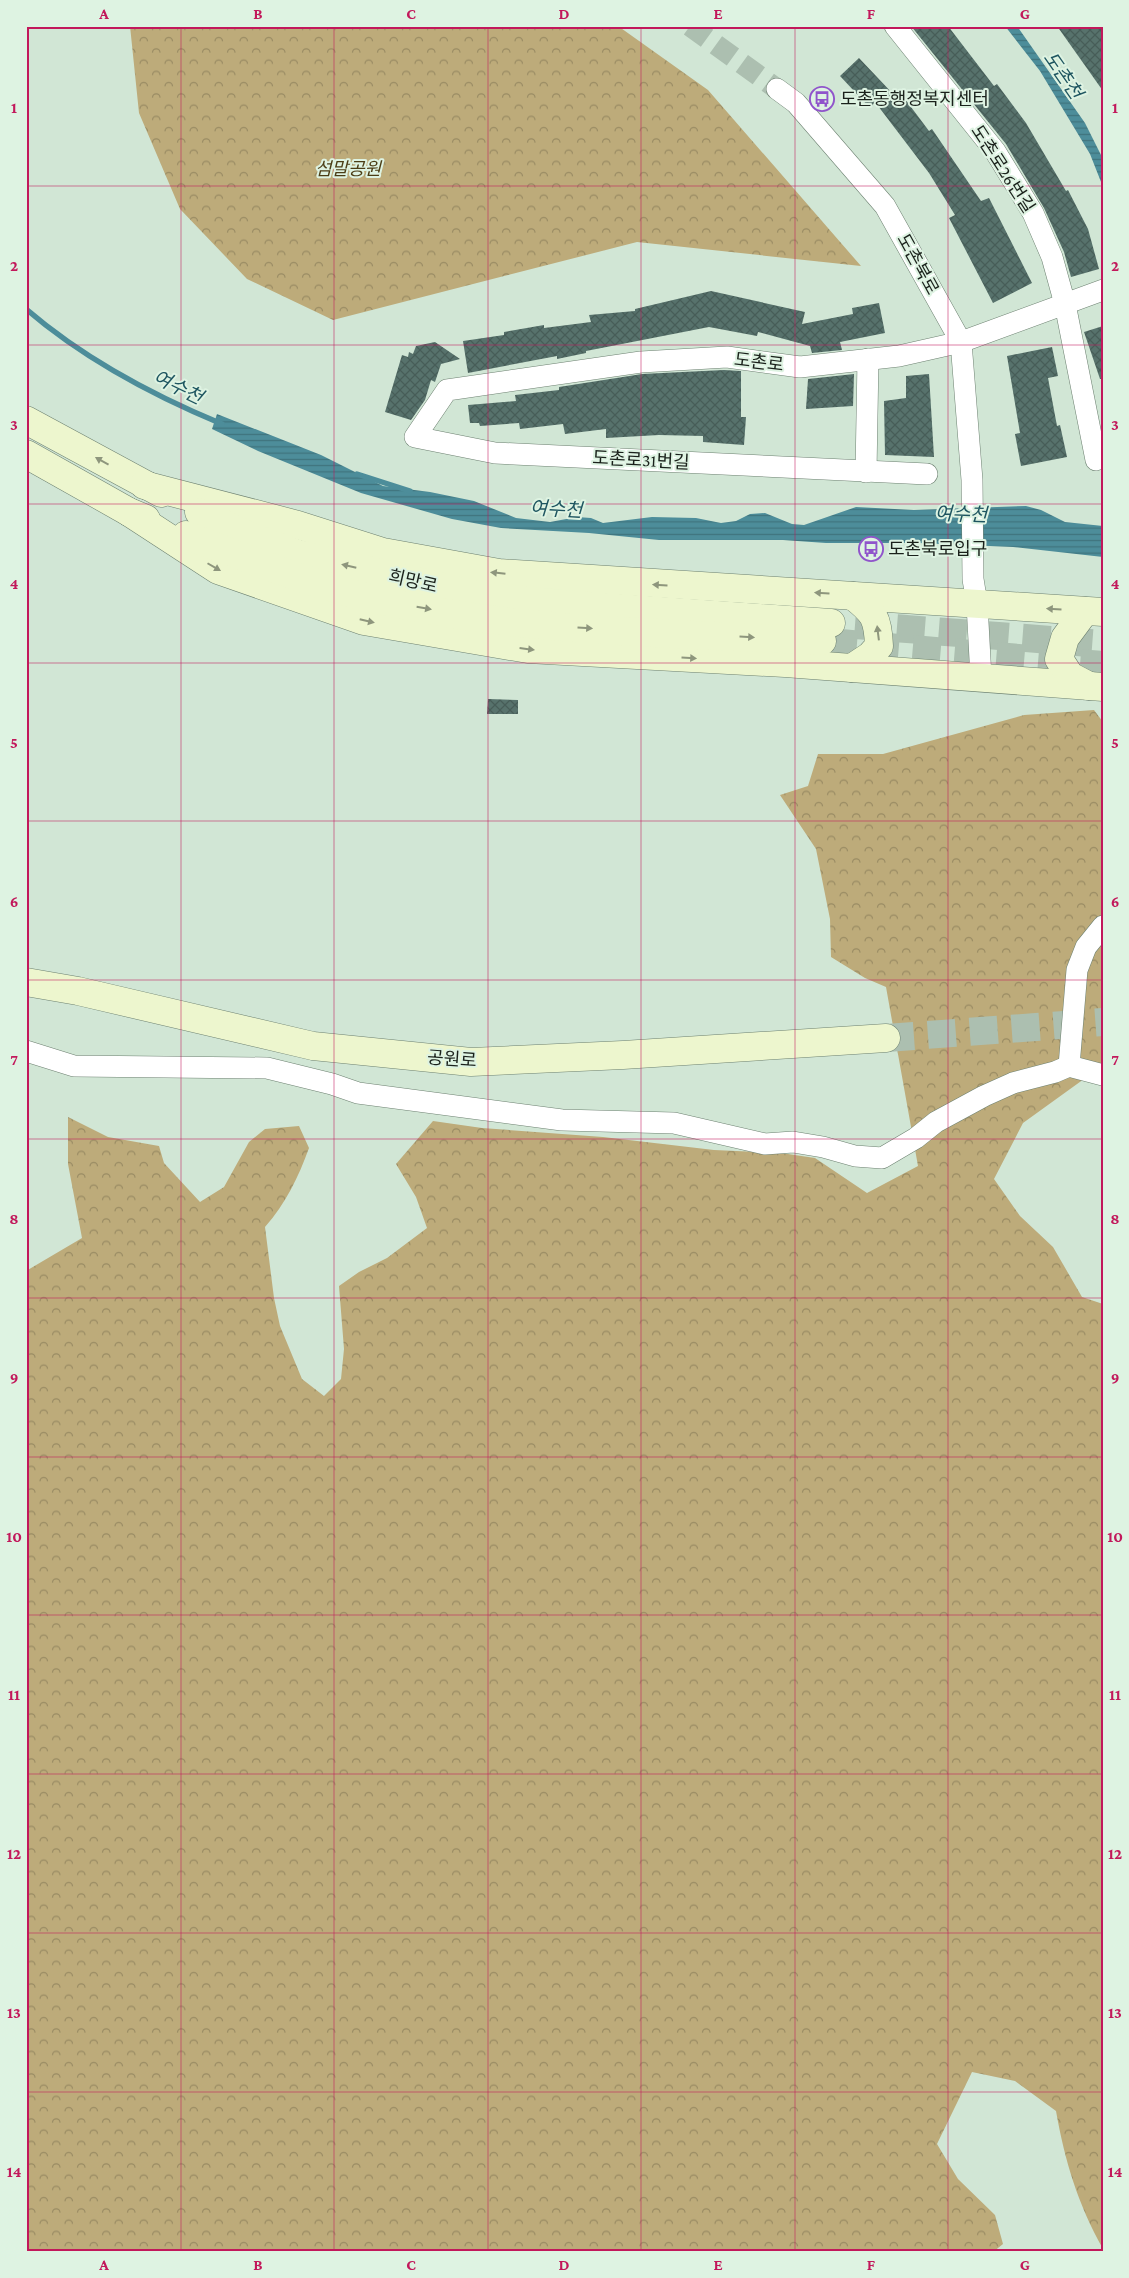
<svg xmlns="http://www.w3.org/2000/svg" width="1129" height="2278" font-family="'Crimson Pro','Noto Sans KR',serif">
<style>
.forest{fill:url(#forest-crowns)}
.water{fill:url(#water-rules)}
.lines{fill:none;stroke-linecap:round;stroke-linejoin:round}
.stream{stroke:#4d8d9a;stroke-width:5.5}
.building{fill:url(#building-cross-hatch)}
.street-tunnel{stroke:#acbfb0;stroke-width:21;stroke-dasharray:21 11;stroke-linecap:butt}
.secondary-tunnel{stroke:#acbfb0;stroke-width:28;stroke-dasharray:28 14;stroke-linecap:butt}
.street-casing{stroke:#6d8171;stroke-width:22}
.secondary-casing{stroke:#6d8171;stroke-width:29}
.street{stroke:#fff;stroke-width:21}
.secondary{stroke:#edf6ce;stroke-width:28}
.oneway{fill:#8e967d}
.grid{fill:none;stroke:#c2185b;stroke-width:1;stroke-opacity:0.55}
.labels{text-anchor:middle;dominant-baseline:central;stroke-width:4;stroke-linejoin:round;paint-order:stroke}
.poi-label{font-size:18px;fill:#1a211b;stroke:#def3e2;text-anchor:start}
.park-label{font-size:18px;font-style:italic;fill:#4b3d15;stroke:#def3e2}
.street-label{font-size:18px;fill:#1a211b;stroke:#def3e2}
.water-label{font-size:19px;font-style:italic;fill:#1e5560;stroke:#def3e2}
.neatline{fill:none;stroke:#c2185b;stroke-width:2}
.grid-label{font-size:16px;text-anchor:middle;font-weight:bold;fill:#c2185b}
</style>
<defs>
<pattern id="forest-crowns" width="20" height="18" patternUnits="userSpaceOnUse" patternTransform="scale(1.25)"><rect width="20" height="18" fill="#bdab7a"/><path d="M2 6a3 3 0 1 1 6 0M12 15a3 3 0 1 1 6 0" fill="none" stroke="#998b63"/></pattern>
<pattern id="water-rules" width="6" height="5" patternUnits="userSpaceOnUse" patternTransform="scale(1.25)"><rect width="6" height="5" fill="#4d8d9a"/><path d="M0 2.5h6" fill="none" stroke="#3f737d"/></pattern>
<pattern id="building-cross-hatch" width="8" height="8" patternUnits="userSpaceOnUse" patternTransform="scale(1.25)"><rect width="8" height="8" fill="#57726c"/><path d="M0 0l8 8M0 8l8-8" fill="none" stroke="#475d58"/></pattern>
</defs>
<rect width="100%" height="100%" fill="#d1e6d5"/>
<g class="forest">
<polygon points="130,26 618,26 708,90 861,266 637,242 333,320 247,279 180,209 139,113"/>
<path d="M 1094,710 L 1103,722 L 1103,1070 L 1084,1079 L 1023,1123 L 994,1179 L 1020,1216 L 1053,1247 L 1082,1297 L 1103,1304 L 1103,2249 C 1078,2204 1065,2162 1056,2111 L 1015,2081 L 972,2072 L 937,2144 L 958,2179 L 995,2215 L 1003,2244 L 993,2252 L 26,2252 L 26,1271 L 82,1238 L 68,1164 L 68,1117 L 108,1137 L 159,1146 L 164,1163 L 200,1202 L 224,1187 L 249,1142 L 265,1129 L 299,1126 L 309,1148 C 298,1178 286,1203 265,1227 L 274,1298 L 280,1326 L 302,1379 L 324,1396 L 341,1379 L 344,1349 L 339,1286 L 359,1272 L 387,1258 L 427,1228 L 416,1197 L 396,1164 L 433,1121 L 482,1128 L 603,1137 L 714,1150 L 781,1153 L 815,1158 L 867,1193 L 918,1166 L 886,987 L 865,978 L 831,957 L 830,919 L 816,849 L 780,795 L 808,786 L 818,754 L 883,754 L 1024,715 Z"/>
</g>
<g class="water">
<polygon points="1005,26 1017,26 1085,123 1103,159 1103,187 1090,154 1040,71"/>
<polygon points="217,414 321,455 383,486 430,492 474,501 516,518 550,522 577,517 591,518 603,523 652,517 696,518 721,523 736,521 750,514 765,513 792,524 804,525 856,507 914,510 1026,506 1041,510 1065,522 1103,526 1103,557 1013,547 918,543 826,543 783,540 659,540 589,533 501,528 452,519 361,493 258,451 212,429"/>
</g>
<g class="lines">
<g class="stream">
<path d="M 26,309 C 83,358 152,395 222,424"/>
<polyline points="357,474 410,491"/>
</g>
</g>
<g class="building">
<polygon points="911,26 948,26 994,86 997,84 1026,123 1066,191 1068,190 1088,229 1099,269 1071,277 1064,252 1044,208 1006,144"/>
<polygon points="1057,26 1103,26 1103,91"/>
<polygon points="859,58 894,95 899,91 929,131 932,129 981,201 989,198 1032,283 993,303 949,218 955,215 929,173 875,102 870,108 840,76"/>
<polygon points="711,291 805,312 802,324 853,314 852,308 879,303 885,333 840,342 842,350 812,353 810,346 758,332 757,336 709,327 586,351 586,353 557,359 557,356 468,373 463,341 504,335 504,332 544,325 544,328 591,322 589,315 635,311 635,309"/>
<polygon points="1103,326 1103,379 1100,379 1084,332"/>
<polygon points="435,342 460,359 441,364 435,382 431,380 425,400 411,420 385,412 402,355 408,357 409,352 413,354 416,346"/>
<polygon points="1052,347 1058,376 1048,378 1057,426 1060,425 1067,457 1021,466 1015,434 1020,433 1007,356"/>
<polygon points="724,370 741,371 741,417 746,417 744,445 703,442 703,436 659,435 606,438 606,429 565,434 563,424 520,429 519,423 480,426 479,423 470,423 468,405 516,401 515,395 559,390 559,387 642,374"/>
<polygon points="854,374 853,406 806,409 808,379"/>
<polygon points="929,374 934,457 885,455 884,401 906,398 906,376"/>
<polygon points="488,699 518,700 518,714 487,714"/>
</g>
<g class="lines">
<polyline class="street-tunnel" points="690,26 777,89"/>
<g class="secondary-tunnel">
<polyline points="855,625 1103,644"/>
<polyline points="829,642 1103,665"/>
<polyline points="886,1038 1103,1022"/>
</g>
<defs>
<g id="street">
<polyline points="895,26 995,151 1033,213 1052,257 1065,304 1096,460"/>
<polyline points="777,89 796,103 885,206 961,342 972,480 973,579 977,604 981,678"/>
<polyline points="866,472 868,359"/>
<polyline points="927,474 495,453 415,437 447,390 641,362 727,357 800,367 899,356 961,342 1103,290"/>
<polyline points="1103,926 1086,947 1077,970 1069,1066 1103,1075"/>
<polyline points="26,1051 74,1066 267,1068 332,1084 358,1093 562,1120 674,1123 765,1144 793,1142 823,1147 855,1156 882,1158 916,1138 936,1122 984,1096 1013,1083 1055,1072 1069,1066"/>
</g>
<g id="secondary">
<polyline points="26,420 161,493"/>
<polyline points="26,454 129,512 146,519"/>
<polyline points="144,485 298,525 383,552 499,573 1103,612"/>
<polyline points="129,512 218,570 364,621 528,649 785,663 1103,687"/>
<polyline points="199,512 252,537 298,554 477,595 561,604 831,623"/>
<path d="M 186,535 C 251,560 315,586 383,601 C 526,633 676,633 822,641"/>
<polyline points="1085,611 1065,638 1059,659 1070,676 1089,686"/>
<path d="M 852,668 L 870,656 L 879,646 C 878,618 874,612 853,596"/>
<polyline points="26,982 78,991 313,1046 471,1062 623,1055 886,1038"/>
</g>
</defs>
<use href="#street" class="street-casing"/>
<use href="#secondary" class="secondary-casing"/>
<use href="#street" class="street"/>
<use href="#secondary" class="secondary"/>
</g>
<defs><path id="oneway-solid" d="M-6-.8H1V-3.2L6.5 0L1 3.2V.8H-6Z" transform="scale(1.25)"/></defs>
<g class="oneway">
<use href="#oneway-solid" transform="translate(102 461) rotate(-151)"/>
<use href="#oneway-solid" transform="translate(349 566) rotate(-167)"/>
<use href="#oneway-solid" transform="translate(214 567) rotate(30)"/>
<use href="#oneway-solid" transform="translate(498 573) rotate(-174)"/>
<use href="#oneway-solid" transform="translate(660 585) rotate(-177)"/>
<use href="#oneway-solid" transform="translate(822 593) rotate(-176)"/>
<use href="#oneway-solid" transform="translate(424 608) rotate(10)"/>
<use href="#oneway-solid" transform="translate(1054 609) rotate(-177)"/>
<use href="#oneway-solid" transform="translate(367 621) rotate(13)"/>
<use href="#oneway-solid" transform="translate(585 628) rotate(3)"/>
<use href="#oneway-solid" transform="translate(878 633) rotate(-97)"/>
<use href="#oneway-solid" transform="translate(747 637) rotate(3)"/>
<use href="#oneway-solid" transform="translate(527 649) rotate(7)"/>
<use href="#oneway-solid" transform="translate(689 658) rotate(3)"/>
</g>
<path class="grid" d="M 181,26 L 181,2252M 334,26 L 334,2252M 488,26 L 488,2252M 641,26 L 641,2252M 795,26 L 795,2252M 948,26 L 948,2252M 26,186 L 1103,186M 26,345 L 1103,345M 26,504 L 1103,504M 26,663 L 1103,663M 26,821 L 1103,821M 26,980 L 1103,980M 26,1139 L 1103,1139M 26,1298 L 1103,1298M 26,1457 L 1103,1457M 26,1615 L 1103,1615M 26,1774 L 1103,1774M 26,1933 L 1103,1933M 26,2092 L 1103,2092"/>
<defs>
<symbol id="bus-ring" viewBox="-11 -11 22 22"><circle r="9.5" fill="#def3e2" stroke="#9054cb" stroke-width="1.5"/><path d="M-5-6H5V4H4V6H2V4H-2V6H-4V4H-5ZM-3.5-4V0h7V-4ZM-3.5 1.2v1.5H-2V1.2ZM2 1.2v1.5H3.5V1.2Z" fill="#9054cb"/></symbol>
</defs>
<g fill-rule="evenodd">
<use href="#bus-ring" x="808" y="85" width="28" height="28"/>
<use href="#bus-ring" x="857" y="535" width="28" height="28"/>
</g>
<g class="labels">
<g class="poi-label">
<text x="840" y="99">도촌동행정복지센터</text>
<text x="888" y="549">도촌북로입구</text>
</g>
<g class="park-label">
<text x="348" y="169">섬말공원</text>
</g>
<g class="street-label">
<text transform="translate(1003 169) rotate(57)">도촌로26번길</text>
<text transform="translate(918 264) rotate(61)">도촌북로</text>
<text transform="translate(759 362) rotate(7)">도촌로</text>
<text transform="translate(641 460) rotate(3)">도촌로31번길</text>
<text transform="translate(413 581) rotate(13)">희망로</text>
<text transform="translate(452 1059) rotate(4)">공원로</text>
</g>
<g class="water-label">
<text transform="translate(1063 75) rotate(55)">도촌천</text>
<text transform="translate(178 387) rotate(26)">여수천</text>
<text transform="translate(556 509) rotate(3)">여수천</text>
<text transform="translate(961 514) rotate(2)">여수천</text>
</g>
</g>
<rect width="1129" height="2278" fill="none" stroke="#def3e2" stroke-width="55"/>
<rect x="28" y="28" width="1074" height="2222" class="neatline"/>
<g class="grid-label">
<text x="104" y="19">A</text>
<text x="258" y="19">B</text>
<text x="411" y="19">C</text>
<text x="564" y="19">D</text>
<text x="718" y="19">E</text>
<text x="871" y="19">F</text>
<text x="1025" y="19">G</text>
<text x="14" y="113">1</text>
<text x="1115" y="113">1</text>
<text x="14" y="271">2</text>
<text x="1115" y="271">2</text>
<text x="14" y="430">3</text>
<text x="1115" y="430">3</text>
<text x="14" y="589">4</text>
<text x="1115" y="589">4</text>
<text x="14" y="748">5</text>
<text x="1115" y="748">5</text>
<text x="14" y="907">6</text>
<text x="1115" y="907">6</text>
<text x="14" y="1065">7</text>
<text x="1115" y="1065">7</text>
<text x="14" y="1224">8</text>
<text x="1115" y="1224">8</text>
<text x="14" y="1383">9</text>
<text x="1115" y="1383">9</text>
<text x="14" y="1542">10</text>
<text x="1115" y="1542">10</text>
<text x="14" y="1700">11</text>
<text x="1115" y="1700">11</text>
<text x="14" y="1859">12</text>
<text x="1115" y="1859">12</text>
<text x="14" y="2018">13</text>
<text x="1115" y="2018">13</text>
<text x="14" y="2177">14</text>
<text x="1115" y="2177">14</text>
<text x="104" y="2270">A</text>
<text x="258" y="2270">B</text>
<text x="411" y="2270">C</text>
<text x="564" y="2270">D</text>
<text x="718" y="2270">E</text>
<text x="871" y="2270">F</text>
<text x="1025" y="2270">G</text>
</g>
</svg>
